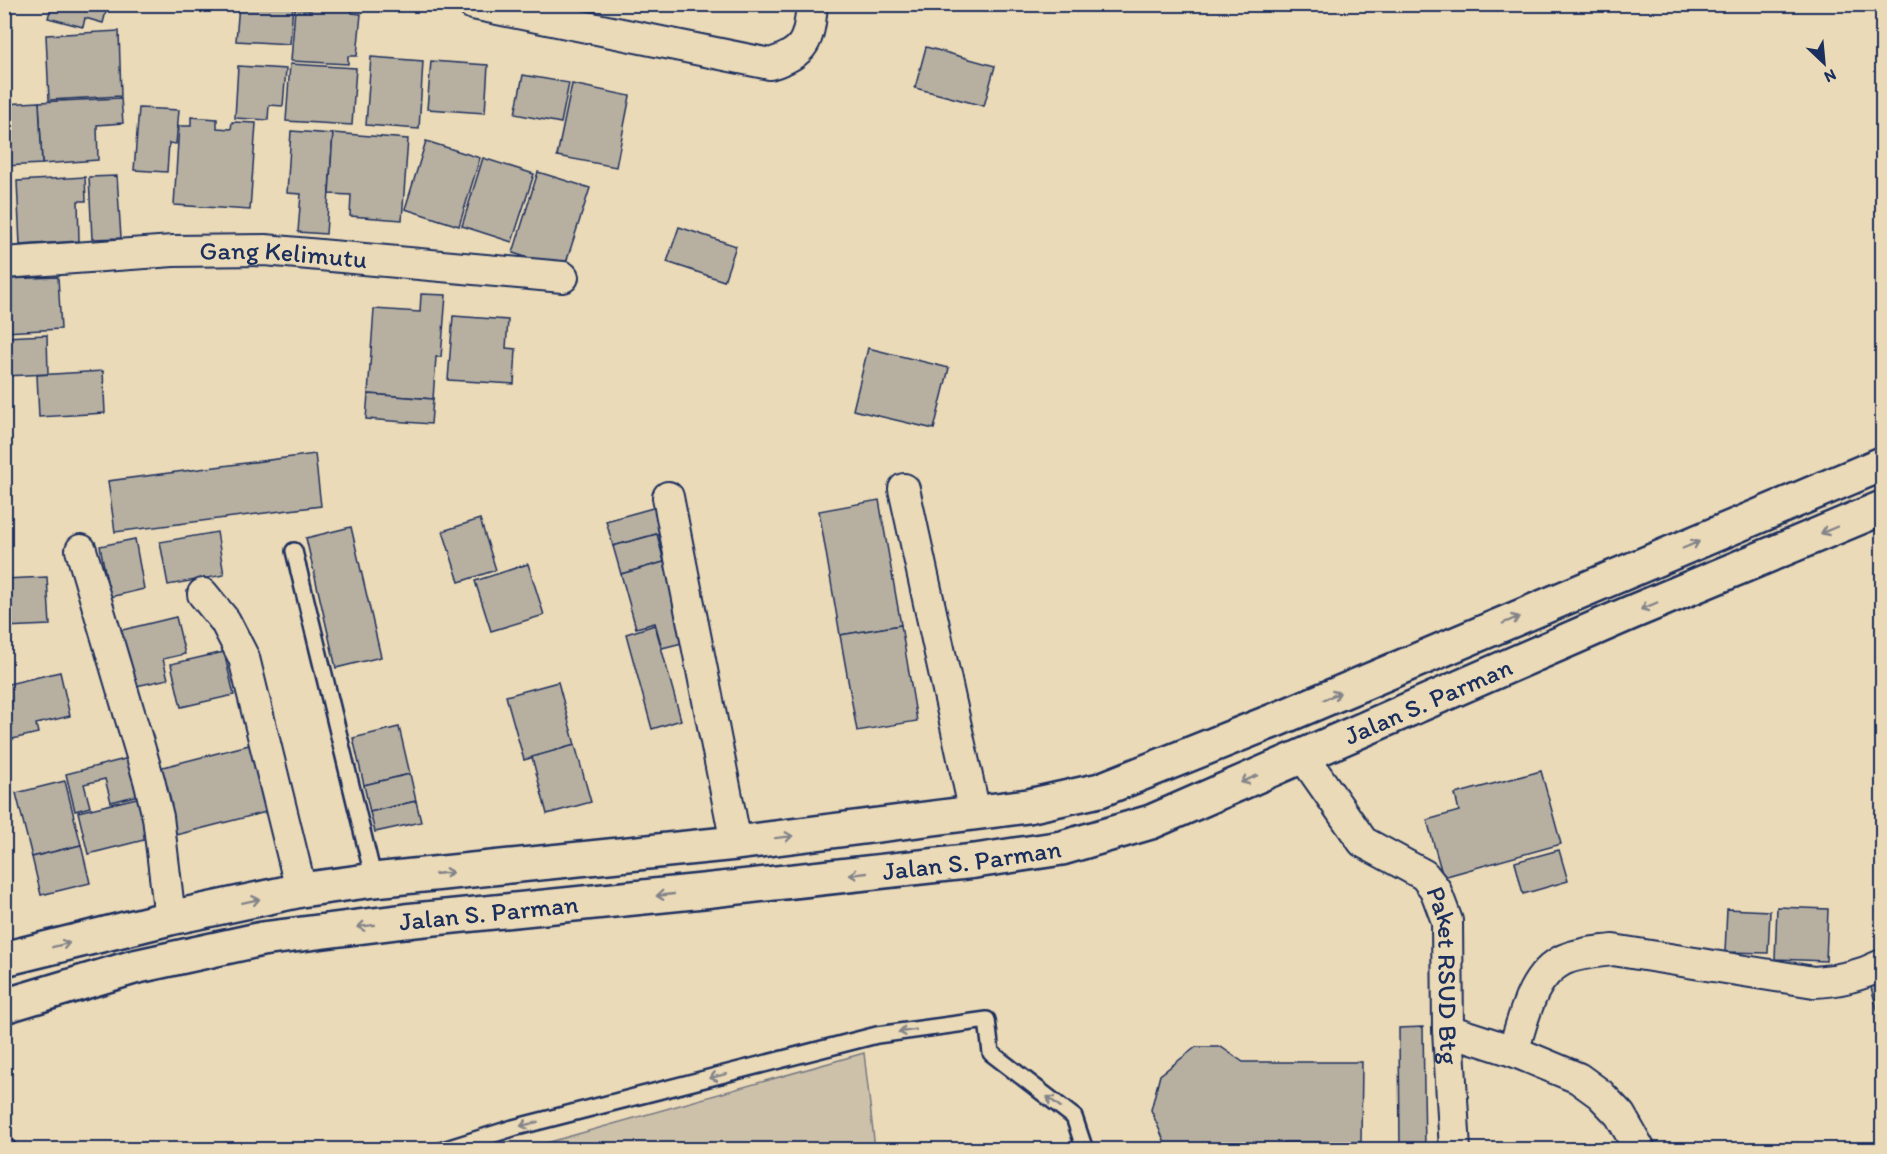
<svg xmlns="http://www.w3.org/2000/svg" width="1887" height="1154" font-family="Itim,sans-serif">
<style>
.green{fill:#cdc1aa;stroke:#747884;stroke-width:1.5}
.building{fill:#b7b0a1;stroke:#1b2f5e;stroke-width:1.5}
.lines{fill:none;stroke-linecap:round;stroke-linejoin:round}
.service-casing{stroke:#1b2f5e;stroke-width:20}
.minor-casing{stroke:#1b2f5e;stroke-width:34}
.secondary-casing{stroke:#1b2f5e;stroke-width:38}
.service{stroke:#ebdab7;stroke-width:15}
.minor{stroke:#ebdab7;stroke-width:30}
.secondary{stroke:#ebdab7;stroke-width:33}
.oneway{stroke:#83848a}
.labels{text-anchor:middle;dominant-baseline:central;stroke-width:6;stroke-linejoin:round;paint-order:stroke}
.street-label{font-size:26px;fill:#1b2f5e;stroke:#ebdab7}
</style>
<rect width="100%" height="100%" fill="#ebdab7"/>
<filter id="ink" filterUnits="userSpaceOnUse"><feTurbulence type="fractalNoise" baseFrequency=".0167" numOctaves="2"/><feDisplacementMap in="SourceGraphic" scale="12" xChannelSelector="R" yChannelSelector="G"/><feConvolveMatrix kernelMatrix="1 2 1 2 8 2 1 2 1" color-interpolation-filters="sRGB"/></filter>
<g filter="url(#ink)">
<polygon class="green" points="864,1053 875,1149 525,1149"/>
<g class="building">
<polygon points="52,4 108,4 103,23 85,18 83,27 48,18"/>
<polygon points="239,4 293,4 290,44 236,41"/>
<polygon points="311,4 352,4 352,13 361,14 357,56 348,56 348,64 291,61 295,9 311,10"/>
<polygon points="593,4 636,4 636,8 593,7"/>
<polygon points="119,31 121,96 49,100 46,35"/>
<polygon points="926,47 995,66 984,106 915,88"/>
<polygon points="371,57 423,61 419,129 366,125"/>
<polygon points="431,61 488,65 485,113 427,109"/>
<polygon points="290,64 356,68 352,125 286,121"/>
<polygon points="238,66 286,69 283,106 269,105 268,120 235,118"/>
<polygon points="523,75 569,83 561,123 515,114"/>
<polygon points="572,84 630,96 616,167 557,156"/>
<polygon points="121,98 123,123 97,125 98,160 42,164 39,102"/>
<polygon points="39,102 42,164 4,166 4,104"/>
<polygon points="139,108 179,110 176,144 169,143 167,172 134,170"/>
<polygon points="191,117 217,119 217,128 231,129 232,122 256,123 250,210 174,205 179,126 191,126"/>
<polygon points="291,131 333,134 326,234 298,232 301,194 287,193"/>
<polygon points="333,133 408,139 402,220 350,216 351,195 329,194"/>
<polygon points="426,141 480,158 459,226 405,209"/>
<polygon points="483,158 534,174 512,242 462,226"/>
<polygon points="538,172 590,188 564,269 513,253"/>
<polygon points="117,176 121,238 92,239 89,177"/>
<polygon points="85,177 86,201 78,201 79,241 20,245 17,181"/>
<polygon points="4,183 9,183 12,246 4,247"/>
<polygon points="679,227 736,246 724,281 667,262"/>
<polygon points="58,277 61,329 4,332 4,279"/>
<polygon points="421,294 446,295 441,357 436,357 433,399 368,394 374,309 420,312"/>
<polygon points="453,316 508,320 506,348 516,349 514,384 448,380"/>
<polygon points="47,335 48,374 4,376 4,337"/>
<polygon points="868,348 949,368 934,429 853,410"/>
<polygon points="103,371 105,413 39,417 37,375"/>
<polygon points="368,394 433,399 431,424 366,419"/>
<polygon points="315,454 321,506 115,532 108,481"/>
<polygon points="879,500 901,625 840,635 819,511"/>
<polygon points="660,506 667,531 613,546 606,521"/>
<polygon points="480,519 496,570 459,582 443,531"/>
<polygon points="351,527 381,657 336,668 306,538"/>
<polygon points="217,532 224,575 168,585 160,542"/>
<polygon points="657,534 664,562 621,574 613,546"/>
<polygon points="135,539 144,589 110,597 100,546"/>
<polygon points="664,562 686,642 662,648 655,623 636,628 621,574"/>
<polygon points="528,564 544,615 491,631 475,581"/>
<polygon points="47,577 50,625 4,627 4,579"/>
<polygon points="176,617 185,654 163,659 168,679 127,688 114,632"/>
<polygon points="655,625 681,720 652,729 626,634"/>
<polygon points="901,625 917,721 857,731 840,635"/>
<polygon points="224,652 234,695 181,707 171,664"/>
<polygon points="60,672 70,716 36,724 38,733 4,741 4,685"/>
<polygon points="558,682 575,745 524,760 506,696"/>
<polygon points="399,727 410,774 364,785 353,738"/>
<polygon points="253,744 270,811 176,835 159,768"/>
<polygon points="575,745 591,802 547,814 532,757"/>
<polygon points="129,758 139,795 111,802 105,779 84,784 90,807 75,811 66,774"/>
<polygon points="1541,771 1561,844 1443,877 1427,820 1459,811 1455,794"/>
<polygon points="410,774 416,801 370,812 364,785"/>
<polygon points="65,781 81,845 32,857 16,793"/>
<polygon points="141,797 152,838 88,854 78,812"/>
<polygon points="416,801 421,822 375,832 370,812"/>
<polygon points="81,845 90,883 41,895 32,857"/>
<polygon points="1559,850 1568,881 1523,894 1515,862"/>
<polygon points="1777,907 1828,909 1826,961 1775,959"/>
<polygon points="1727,909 1770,911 1768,953 1725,952"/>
<polygon points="1882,980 1882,1026 1870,984"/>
<polygon points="1423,1027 1425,1150 1400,1150 1399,1028"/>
<polygon points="1196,1047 1221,1047 1243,1062 1362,1062 1361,1142 1285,1142 1279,1150 1168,1150 1151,1110 1160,1075"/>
</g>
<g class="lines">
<defs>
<g id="service">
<polyline points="294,551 374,880"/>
<polyline points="4,1143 9,1150"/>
<polyline points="443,1150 513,1128 877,1035 987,1020 991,1053 1074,1117 1085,1150"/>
</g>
<g id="minor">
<path d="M 473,4 L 770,64 C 806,53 809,40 812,4"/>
<path id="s1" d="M 4,263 L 173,251 L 265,250 L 563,277"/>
<polyline points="904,489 975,813"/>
<polyline points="668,497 736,843"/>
<polyline points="81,550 149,780 158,817 170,918"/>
<polyline points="203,594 225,621 244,658 301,890"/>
<path id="s2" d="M 1303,756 L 1363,842 L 1424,875 L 1435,889 L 1447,921 L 1448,1030 L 1455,1150"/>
<polyline points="1448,1030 1513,1051 1578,1078 1600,1094 1620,1115 1640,1150"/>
<path d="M 1513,1051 C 1524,1019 1530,977 1563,960 C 1578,953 1597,952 1613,950 L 1814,982 C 1838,981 1860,976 1882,965"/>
</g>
<g id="secondary">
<polyline points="4,959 170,918 301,890 374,880 736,843 1028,806 1100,790 1278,719 1882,464"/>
<path id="s3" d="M 4,1006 L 134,967 L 262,939 L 405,921 L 703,891 L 975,861 L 1062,848 L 1151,822 L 1630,613 L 1882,508"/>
</g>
</defs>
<use href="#service" class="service-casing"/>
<use href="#minor" class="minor-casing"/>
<use href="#secondary" class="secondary-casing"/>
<use href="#service" class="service"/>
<use href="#minor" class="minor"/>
<use href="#secondary" class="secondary"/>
</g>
<defs><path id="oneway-shaft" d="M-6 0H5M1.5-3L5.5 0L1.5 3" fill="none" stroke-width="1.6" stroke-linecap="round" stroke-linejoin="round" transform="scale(1.5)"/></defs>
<g class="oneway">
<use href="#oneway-shaft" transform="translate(1829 530) rotate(157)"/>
<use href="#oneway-shaft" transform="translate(1691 545) rotate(-23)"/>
<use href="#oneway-shaft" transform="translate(1649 606) rotate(157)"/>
<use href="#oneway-shaft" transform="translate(1511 620) rotate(-23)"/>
<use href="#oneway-shaft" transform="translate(1332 696) rotate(-23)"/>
<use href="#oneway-shaft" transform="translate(1249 779) rotate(156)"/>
<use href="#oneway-shaft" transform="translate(784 837) rotate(-7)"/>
<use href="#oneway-shaft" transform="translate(444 873) rotate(-6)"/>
<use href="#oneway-shaft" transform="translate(858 874) rotate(174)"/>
<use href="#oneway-shaft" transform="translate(665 895) rotate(174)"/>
<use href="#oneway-shaft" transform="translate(251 901) rotate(-12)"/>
<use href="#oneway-shaft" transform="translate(366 926) rotate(173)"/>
<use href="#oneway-shaft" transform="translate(61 945) rotate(-14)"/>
<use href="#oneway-shaft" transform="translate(907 1031) rotate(172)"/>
<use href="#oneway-shaft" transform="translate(718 1076) rotate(166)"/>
<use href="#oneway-shaft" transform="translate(1054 1102) rotate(-142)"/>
<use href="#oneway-shaft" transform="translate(529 1124) rotate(166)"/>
</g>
</g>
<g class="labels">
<g class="street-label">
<text stroke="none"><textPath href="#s1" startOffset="280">Gang Kelimutu</textPath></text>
<text stroke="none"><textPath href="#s3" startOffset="1467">Jalan S. Parman</textPath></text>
<text stroke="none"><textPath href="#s3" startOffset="981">Jalan S. Parman</textPath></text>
<text stroke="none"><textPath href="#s3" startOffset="495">Jalan S. Parman</textPath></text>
<text stroke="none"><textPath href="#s2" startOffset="280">Paket RSUD Btg</textPath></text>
</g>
</g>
<rect width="1887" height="1154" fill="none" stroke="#ebdab7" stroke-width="24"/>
<rect x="12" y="12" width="1863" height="1130" fill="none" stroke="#1b2f5e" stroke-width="2" filter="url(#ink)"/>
<g transform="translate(1824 63) rotate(154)" stroke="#ebdab7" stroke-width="4.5" paint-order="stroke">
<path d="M0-4.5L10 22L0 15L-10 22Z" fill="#1b2f5e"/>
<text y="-9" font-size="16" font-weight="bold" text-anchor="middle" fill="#1b2f5e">N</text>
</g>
</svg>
